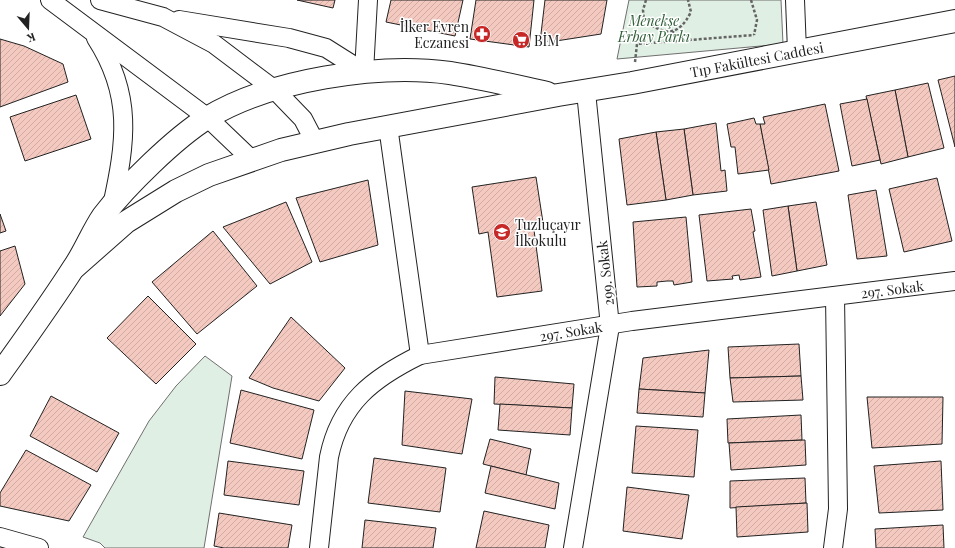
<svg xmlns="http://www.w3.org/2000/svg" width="955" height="548" font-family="'Playfair Display',serif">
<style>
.park{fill:#e0efe3;stroke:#6f6f6f}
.building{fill:url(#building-hatch);stroke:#222}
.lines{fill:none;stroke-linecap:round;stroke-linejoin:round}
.street-casing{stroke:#222;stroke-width:20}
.secondary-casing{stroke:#222;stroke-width:24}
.path{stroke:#646464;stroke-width:2.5;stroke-dasharray:3 2;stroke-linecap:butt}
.street{stroke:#fff;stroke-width:18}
.secondary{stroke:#fff;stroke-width:22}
.labels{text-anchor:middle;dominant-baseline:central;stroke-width:3;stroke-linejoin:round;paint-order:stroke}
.park-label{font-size:14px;font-style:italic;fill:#2f5e38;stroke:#fff}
.poi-label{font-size:14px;fill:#222;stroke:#fff;text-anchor:start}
.street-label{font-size:14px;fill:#222;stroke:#fff}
</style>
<defs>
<pattern id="building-hatch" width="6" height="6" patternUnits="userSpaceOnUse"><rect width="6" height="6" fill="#f3c9c0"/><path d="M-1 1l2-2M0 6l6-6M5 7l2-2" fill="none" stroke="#d0aca5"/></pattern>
</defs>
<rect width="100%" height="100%" fill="#fff"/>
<g class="park">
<polygon points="629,0 781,0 783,44 617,59"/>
<polygon points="205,356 232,376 204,548 105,548 100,543 83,537 149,421 176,386"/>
</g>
<g class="building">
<polygon points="297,0 335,0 333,8"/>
<polygon points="391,0 463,0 455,36 386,22"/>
<polygon points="476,0 534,0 529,47 470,39"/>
<polygon points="545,0 607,0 601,34 556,41 540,42"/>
<polygon points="0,39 24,46 63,64 68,82 0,107"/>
<polygon points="955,76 955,147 938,80"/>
<polygon points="928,83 944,148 908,157 895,90"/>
<polygon points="895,90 908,157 881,164 866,96"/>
<polygon points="76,95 91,139 25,161 10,117"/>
<polygon points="867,99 880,160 852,166 840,104"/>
<polygon points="825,104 839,171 771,184 760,124 765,124 763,117"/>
<polygon points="754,118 756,124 760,124 769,170 738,174 735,147 731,147 727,124"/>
<polygon points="716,123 721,171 725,170 727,191 693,195 684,129"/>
<polygon points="684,129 693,195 666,200 656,132"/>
<polygon points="656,132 666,200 627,205 619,139"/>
<polygon points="536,177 544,229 534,230 542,291 497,297 488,232 479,234 472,187"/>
<polygon points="937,178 952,241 904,252 889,189"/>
<polygon points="368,180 378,245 320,262 296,198"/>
<polygon points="876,190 887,256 857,259 848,195"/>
<polygon points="286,202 312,262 270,284 223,227"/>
<polygon points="816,202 827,265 797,271 788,206"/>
<polygon points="788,206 797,271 772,276 763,210"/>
<polygon points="751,209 755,231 753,232 761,277 740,280 739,275 732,276 733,279 707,281 699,215"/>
<polygon points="0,214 6,231 0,233"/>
<polygon points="686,217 692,282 674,285 673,281 667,281 657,282 657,286 637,287 633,222"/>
<polygon points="213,231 257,286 197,334 152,282"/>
<polygon points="15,246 25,284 0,316 0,251"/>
<polygon points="148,296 196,344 156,384 107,338"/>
<polygon points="291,317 345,368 319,401 273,388 249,378"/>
<polygon points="799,344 801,376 730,378 728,347"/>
<polygon points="709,350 705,393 639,389 643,358"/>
<polygon points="801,376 803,400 733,402 730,378"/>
<polygon points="495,377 574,384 572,408 494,404"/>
<polygon points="639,389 705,393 703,417 637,413"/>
<polygon points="241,390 314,410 302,459 230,443"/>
<polygon points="405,391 472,399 462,454 402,445"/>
<polygon points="51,396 119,433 97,472 30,436"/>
<polygon points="867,397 943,397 942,444 872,448"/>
<polygon points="500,404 572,408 570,435 498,430"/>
<polygon points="801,415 802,440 728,443 727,419"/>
<polygon points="636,426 698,430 694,477 632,473"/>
<polygon points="490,439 531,449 526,475 483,464"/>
<polygon points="805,440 806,465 731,470 729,443"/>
<polygon points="26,450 91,485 69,521 0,506 0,493"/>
<polygon points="374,458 446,468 440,512 368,503"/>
<polygon points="228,461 304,471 299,505 224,495"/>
<polygon points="941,461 943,510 879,513 874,466"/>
<polygon points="491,466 559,483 555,509 485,493"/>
<polygon points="805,478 806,503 730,508 730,481"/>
<polygon points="627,487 689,495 682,539 623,531"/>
<polygon points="807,503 808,532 737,537 736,507"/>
<polygon points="484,511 549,525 545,548 476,548"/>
<polygon points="219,513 292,525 288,548 224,548 214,546"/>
<polygon points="365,520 436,528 433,548 362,548"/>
<polygon points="943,525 944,548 876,548 875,529"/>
</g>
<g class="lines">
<defs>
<g id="street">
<polyline points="50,0 208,118 252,160"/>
<polyline points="100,0 163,17 214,44 275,90 303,119 315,142"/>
<polyline points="795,0 797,51"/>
<polyline points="179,20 289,38 326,48 364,72"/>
<path d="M 96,38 C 133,95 126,142 112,206"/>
<polyline points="364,72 368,0"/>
<polyline points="388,126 420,355"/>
<polyline points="0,537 39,548"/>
<path id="s1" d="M 319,548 L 329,457 C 340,403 373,378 420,355 L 632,321 L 955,281"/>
<polyline points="573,548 610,326 586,92"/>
<polyline points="833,548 838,509 835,296"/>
</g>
<g id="secondary">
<path id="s2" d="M 75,267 L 126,222 L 176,191 L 209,175 L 281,150 L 349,134 L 558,95 L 632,83 L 955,21"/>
<path d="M 0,374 C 25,339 51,303 74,267 C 85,251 92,232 103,216 C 126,186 175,138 207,118 C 269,80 378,63 450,73 C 482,78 515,86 547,93"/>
</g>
</defs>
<use href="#street" class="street-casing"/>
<use href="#secondary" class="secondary-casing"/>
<g class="path">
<path d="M 646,0 L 643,10 L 644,21 C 666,35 678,37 691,12 L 688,0"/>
<polyline points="751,0 757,20 754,35"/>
<polyline points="673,31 674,41"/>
<polyline points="635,62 637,44 754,35"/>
</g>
<use href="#street" class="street"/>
<use href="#secondary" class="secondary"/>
</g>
<defs>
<symbol id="pharmacy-disc" viewBox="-11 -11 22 22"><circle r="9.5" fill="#c62828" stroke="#fff"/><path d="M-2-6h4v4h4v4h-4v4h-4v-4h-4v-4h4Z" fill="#fff"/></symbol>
<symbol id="supermarket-disc" viewBox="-11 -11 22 22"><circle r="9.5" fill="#c62828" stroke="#fff"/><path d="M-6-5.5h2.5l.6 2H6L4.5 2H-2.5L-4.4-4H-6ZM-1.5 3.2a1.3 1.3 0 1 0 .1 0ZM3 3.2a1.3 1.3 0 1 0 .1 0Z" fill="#fff"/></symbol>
<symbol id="school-disc" viewBox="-11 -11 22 22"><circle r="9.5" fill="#c62828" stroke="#fff"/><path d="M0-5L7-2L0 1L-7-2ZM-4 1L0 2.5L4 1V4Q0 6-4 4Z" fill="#fff"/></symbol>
</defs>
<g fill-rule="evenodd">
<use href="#pharmacy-disc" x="472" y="24" width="20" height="20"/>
<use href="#supermarket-disc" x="511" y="30" width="20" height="20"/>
<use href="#school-disc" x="492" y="222" width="20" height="20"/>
</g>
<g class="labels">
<g class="park-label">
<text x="654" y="20">Menekşe<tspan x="654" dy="16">Erbay Parkı</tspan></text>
</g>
<g class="poi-label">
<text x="469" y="26" text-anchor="end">İlker Evren<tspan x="469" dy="16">Eczanesi</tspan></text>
<text x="534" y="40">BİM</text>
<text x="515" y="224">Tuzluçayır<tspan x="515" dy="16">İlkokulu</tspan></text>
</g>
<g class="street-label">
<text stroke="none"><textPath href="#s2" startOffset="724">Tıp Fakültesi Caddesi</textPath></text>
<text transform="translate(605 273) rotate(-96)">299. Sokak</text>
<text stroke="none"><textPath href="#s1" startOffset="711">297. Sokak</textPath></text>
<text stroke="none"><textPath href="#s1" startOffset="387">297. Sokak</textPath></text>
</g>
</g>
<g transform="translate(28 28) rotate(161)" stroke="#ffffff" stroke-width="3" paint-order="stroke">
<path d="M0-3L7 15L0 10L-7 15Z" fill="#222222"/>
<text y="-6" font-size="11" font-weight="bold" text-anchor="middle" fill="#222222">K</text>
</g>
</svg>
